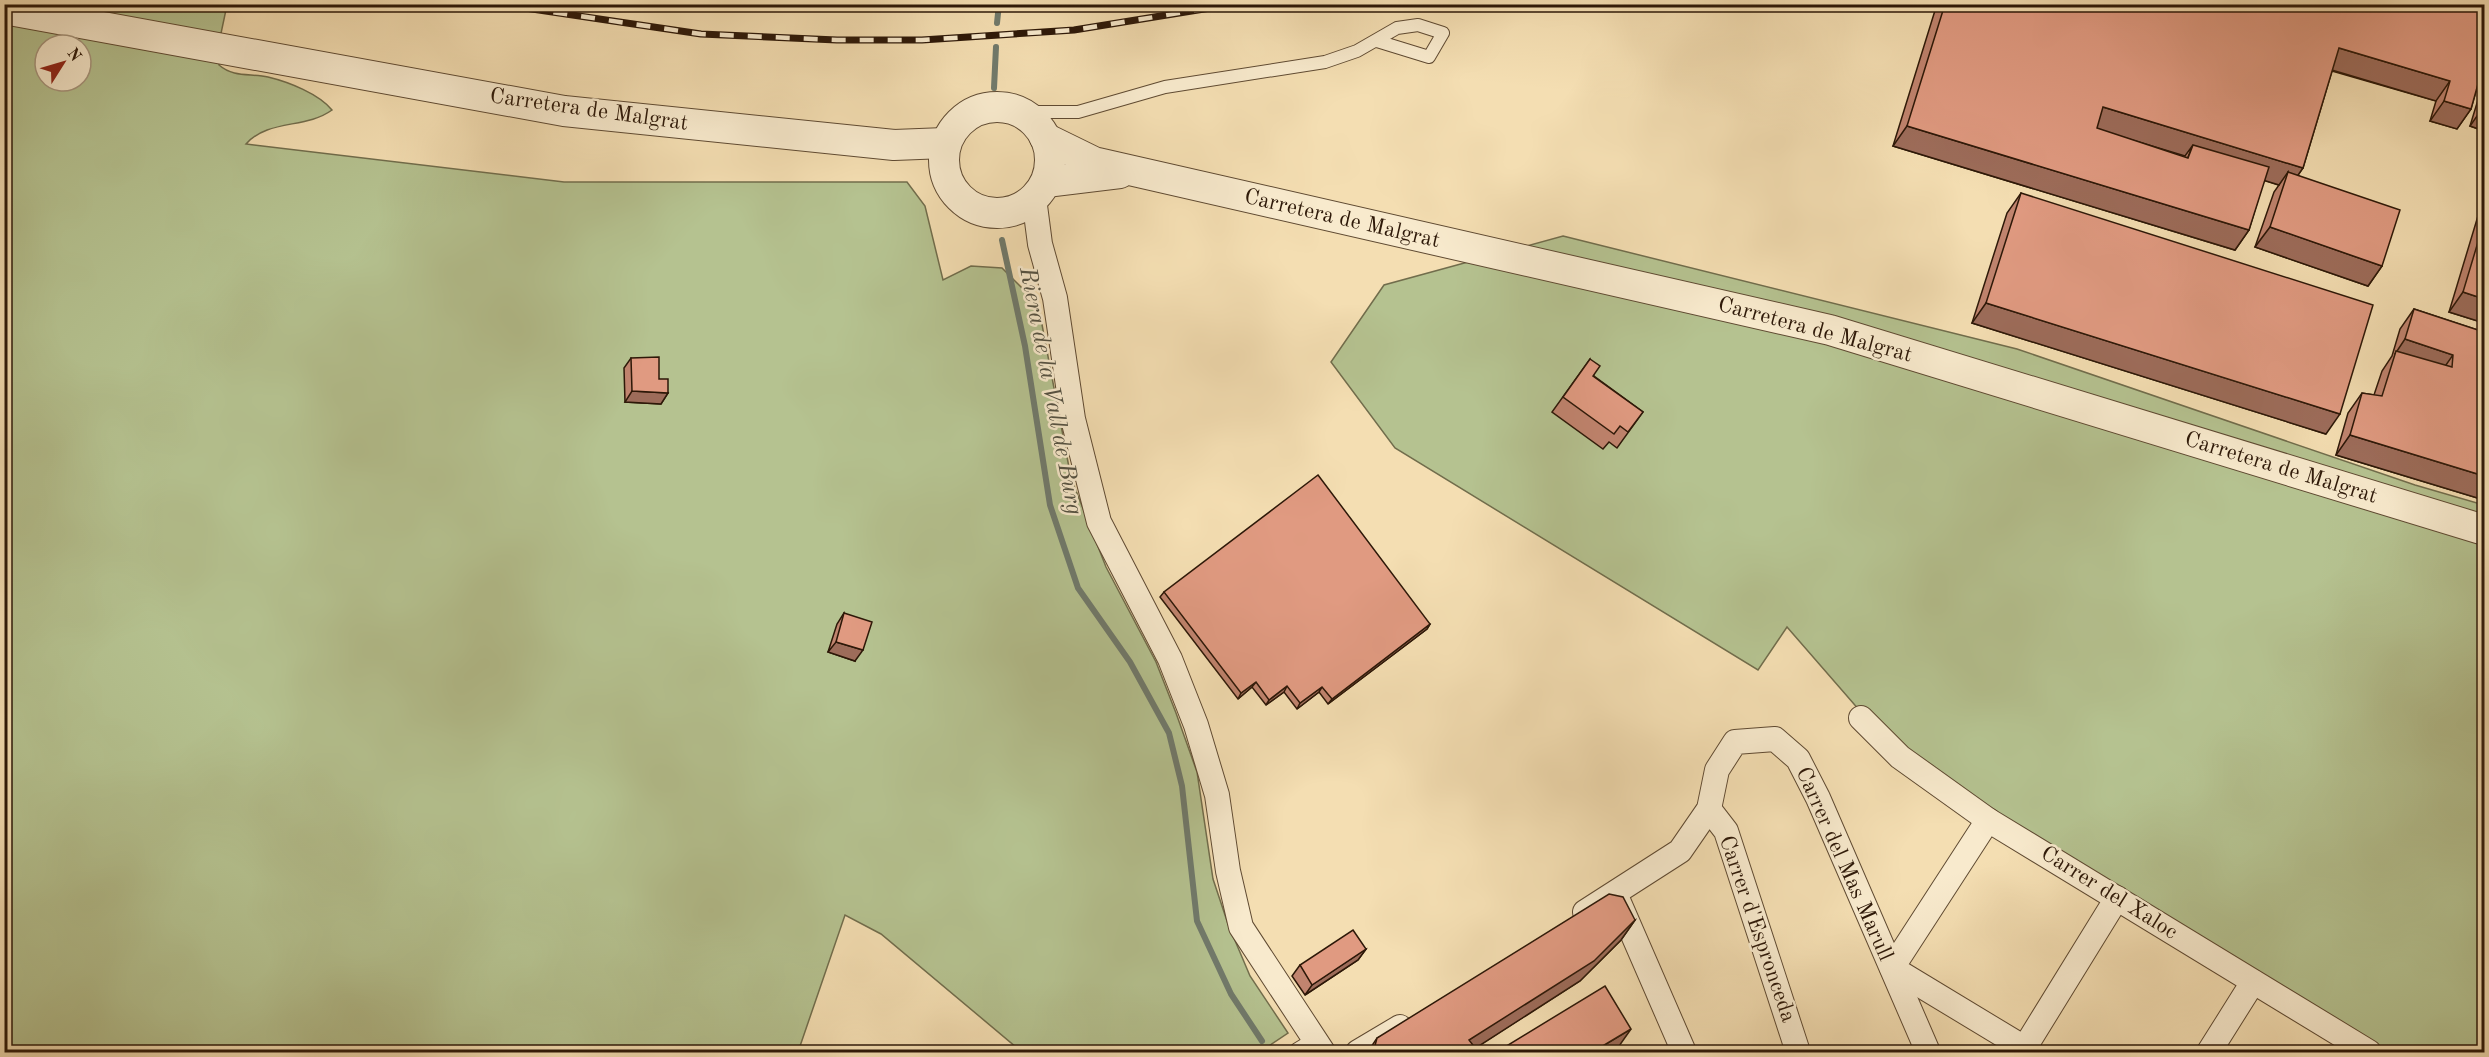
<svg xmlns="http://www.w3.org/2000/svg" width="2489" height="1057" font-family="'Old Standard TT',serif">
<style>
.green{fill:#b5c290;stroke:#716d4c;stroke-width:1.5;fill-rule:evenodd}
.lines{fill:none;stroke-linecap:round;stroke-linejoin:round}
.stream{stroke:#707a6c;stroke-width:6}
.service-casing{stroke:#5f4a32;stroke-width:14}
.pedestrian-casing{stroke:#5f4a32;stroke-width:20}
.minor-casing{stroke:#5f4a32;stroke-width:26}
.tertiary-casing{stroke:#5f4a32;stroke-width:32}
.service{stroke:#f8eacd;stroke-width:12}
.pedestrian{stroke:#f8eacd;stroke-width:18}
.minor{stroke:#f8eacd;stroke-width:24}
.tertiary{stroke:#f8eacd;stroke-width:30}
.rail-casing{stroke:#2d1808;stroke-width:7}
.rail{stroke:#f8eacd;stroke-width:4.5;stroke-dasharray:14;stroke-linecap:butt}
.wall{fill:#c1846f;stroke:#2d1808;stroke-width:1.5}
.shaded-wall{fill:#9d6c5a;stroke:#2d1808;stroke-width:1.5}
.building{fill:#e09a81;stroke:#2d1808;stroke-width:1.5}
.labels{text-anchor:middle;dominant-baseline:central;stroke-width:5;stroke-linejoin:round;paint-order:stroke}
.street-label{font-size:22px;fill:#2d1808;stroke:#f8eacd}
.water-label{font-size:24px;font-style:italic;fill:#545142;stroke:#f8eacd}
</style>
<rect width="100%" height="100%" fill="#f4deb2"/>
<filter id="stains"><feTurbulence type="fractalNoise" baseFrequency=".00333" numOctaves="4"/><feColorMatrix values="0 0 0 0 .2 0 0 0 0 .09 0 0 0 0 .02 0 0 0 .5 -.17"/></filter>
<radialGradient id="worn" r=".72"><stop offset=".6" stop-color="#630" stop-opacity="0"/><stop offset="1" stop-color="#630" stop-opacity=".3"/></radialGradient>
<g class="green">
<path d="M 4,5 L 227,5 L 220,38 L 219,65 C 234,78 250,73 268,77 C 289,82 319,94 332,110 C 306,129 268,119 246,144 L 564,182 L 907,182 L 925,206 L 943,280 L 971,266 L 1002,268 L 1033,299 L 1040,314 L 1071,478 L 1106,567 L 1156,662 L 1176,713 L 1197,772 L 1213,879 L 1228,924 L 1250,976 L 1288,1033 L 1260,1052 L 1022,1052 L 881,934 L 845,915 L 798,1052 L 5,1052 ZM 45,45 L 81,45 L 81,81 L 45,81 Z"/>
<polygon points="1563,236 2017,349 2415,485 2484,505 2484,1052 2369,1052 1900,757 1787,627 1758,670 1395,448 1331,362 1384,285"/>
</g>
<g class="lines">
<g class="stream">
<polyline points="997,23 999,4"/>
<polyline points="994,88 996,47"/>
<polyline points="1002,240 1025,346 1050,505 1078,588 1130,662 1169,733 1182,786 1197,921 1231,994 1262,1041"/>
</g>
<defs>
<polyline id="service" points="1021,112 1078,112 1165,87 1325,62 1357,51 1397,28 1418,25 1443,33 1429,57 1377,41"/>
<polyline id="pedestrian" points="1298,1052 1316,1041"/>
<g id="minor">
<polyline points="1034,198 1040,244 1055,298 1073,419 1099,522 1170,659 1196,725 1217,795 1228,871 1241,927 1323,1052"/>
<polyline points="1861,718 1900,757 1988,820 2369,1052"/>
<polyline points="1709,809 1726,831 1798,1052"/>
<polyline points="1988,820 1892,968 2031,1052"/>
<polyline points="1617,898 1684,1052"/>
<polyline points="1585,912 1680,851 1709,809 1717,770 1735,742 1775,739 1798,759 1818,798 1928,1052"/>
<polyline points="1358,1052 1400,1027"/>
<polyline points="2022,1052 2117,898"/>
<polyline points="2209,1052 2253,982"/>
</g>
<g id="tertiary">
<polyline points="4,9 564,111 894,145 945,143"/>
<circle cx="997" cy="160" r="53"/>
<polyline points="1045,138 1094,162 1830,330 2484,530"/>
<polyline points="1046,182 1120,173"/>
</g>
</defs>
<use href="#service" class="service-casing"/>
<use href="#pedestrian" class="pedestrian-casing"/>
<use href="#minor" class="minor-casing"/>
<use href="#tertiary" class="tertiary-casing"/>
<use href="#service" class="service"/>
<use href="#pedestrian" class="pedestrian"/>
<use href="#minor" class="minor"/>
<use href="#tertiary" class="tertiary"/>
<defs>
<polyline id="rail" points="498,4 701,34 837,40 922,40 1074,30 1235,4"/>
</defs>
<use href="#rail" class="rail-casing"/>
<use href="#rail" class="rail"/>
</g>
<g class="wall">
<polygon points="1937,4 2484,4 2484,131 2470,126 2481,90 2477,88 2471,109 2457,129 2430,121 2436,101 2332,71 2303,168 2298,175 2382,266 2368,286 2255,247 2274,192 2279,185 2264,180 2249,230 2235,250 1893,146"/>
<polygon points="2021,193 2326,434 1972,323 2007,213"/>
<polygon points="2484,196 2484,323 2449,312"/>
<polygon points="2414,309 2484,332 2484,500 2336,455 2348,413 2362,393 2374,395 2382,371 2392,356 2400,329"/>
<polygon points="631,358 659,379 668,393 661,404 625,402 624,368"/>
<polygon points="1590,359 1594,376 1643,412 1617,448 1609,442 1603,449 1552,412"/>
<polygon points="1164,592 1430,624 1427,629 1328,704 1319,692 1297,709 1284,692 1266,705 1252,687 1238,699 1160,597"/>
<polygon points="844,613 855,661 828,652 837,624"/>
<polygon points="1635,920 1621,940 1580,981 1475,1048 1479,1053 1367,1053 1377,1038"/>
<polygon points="1366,949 1358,960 1305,995 1292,976 1300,965"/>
</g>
<g class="shaded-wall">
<polygon points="2339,48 2450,81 2436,101 2325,68"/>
<polygon points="2483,66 2484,67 2484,85 2481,90 2469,86"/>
<polygon points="2444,101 2471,109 2457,129 2430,121"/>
<polygon points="2484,106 2484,131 2470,126"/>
<polygon points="2103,107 2303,168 2289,188 2288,172 2279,185 2188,157 2193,145 2185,156 2089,127"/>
<polygon points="1907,126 2249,230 2235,250 1893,146"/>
<polygon points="2270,227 2382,266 2368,286 2255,247"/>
<polygon points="2463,292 2484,299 2484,323 2449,312"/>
<polygon points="1986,303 2340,414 2326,434 1972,323"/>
<polygon points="2405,339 2453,355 2439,375 2395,354"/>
<polygon points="632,391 668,393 661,404 625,402"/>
<polygon points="2350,435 2484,476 2484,500 2336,455"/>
<polygon points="1430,624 1427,629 1328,704 1332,699"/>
<polygon points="836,642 863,650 855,661 828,652"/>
<polygon points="1256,682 1252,687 1238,699 1241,693"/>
<polygon points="1287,686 1284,692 1266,705 1269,700"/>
<polygon points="1322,687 1319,692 1297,709 1300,703"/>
<polygon points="1635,920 1621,940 1580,981 1468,1053 1469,1040"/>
<polygon points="1366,949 1358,960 1305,995 1312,985"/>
<polygon points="1631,1029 1617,1049 1611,1053 1591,1053"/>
</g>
<g class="building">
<polygon points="1945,4 2484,4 2484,67 2483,66 2471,109 2444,101 2450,81 2339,48 2303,168 2103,107 2097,128 2188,158 2193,145 2269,167 2249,230 1907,126"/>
<polygon points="2288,172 2400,210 2382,266 2270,227"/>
<polygon points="2021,193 2373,305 2340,414 1986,303"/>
<polygon points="2484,222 2484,299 2463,292"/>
<polygon points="2414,309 2484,332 2484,476 2350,435 2362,393 2382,396 2396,351 2452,367 2453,355 2405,339"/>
<polygon points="659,357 659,379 668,379 668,393 632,391 631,358"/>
<polygon points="1590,359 1600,366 1593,376 1643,412 1628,432 1620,426 1614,434 1563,397"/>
<polygon points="1318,475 1430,624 1332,699 1322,687 1300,703 1287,686 1269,700 1256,682 1241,693 1164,592"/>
<polygon points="844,613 872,622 863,650 836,642"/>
<polygon points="1609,894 1623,897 1635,920 1594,961 1469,1040 1479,1053 1373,1053 1377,1038"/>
<polygon points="1353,930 1366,949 1312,985 1300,965"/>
<polygon points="1605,986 1631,1029 1591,1053 1495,1053"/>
</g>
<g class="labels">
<g class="street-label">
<text transform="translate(589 110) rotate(8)">Carretera de Malgrat</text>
<text transform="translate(1342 219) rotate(13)">Carretera de Malgrat</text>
<text transform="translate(1815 330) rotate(15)">Carretera de Malgrat</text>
<text transform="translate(2281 468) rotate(17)">Carretera de Malgrat</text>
<text transform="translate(1844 864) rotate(66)">Carrer del Mas Marull</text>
<text transform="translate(2109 893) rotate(32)">Carrer del Xaloc</text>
<text transform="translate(1757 929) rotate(71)">Carrer d'Espronceda</text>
</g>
<g class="water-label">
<text transform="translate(1050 391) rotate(79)">Riera de la Vall de Burg</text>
</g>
</g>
<rect width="2489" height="1057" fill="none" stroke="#f4deb2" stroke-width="24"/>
<rect x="6" y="6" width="2477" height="1045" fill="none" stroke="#2d1808" stroke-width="3"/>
<rect x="12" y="12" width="2465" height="1033" fill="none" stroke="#2d1808" stroke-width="1.5"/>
<g transform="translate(63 63) rotate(53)"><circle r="28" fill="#f8eacd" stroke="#a7967e" stroke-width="1.5"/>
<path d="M0-4.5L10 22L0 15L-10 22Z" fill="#8f2418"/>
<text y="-9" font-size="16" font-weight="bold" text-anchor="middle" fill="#2d1808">N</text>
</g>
<rect width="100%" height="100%" filter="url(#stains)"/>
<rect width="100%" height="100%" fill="url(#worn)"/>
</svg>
